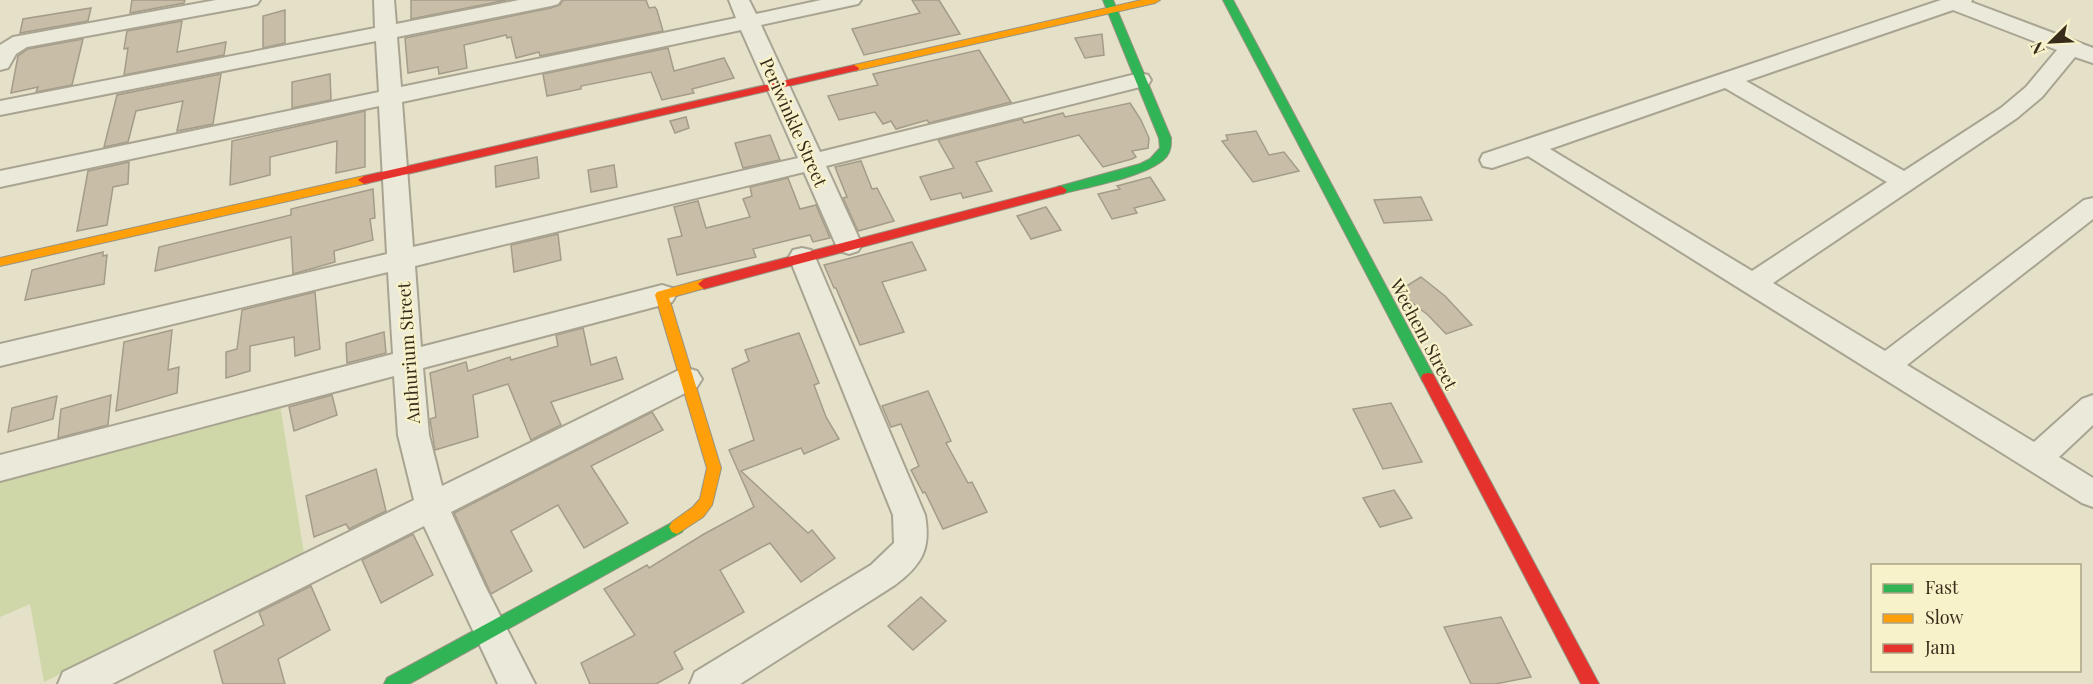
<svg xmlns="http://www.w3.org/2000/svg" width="2093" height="684" font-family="'Playfair Display',serif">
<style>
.green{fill:#cfd7a8}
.building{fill:#c8bea8;stroke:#a49b88;stroke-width:1.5}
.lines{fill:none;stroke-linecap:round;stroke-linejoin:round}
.street-casing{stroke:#a9a492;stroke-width:4}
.fast-casing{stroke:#989382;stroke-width:2}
.slow-casing{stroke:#989382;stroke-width:2}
.jam-casing{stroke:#989382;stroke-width:2}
.street{fill:#ebe9da;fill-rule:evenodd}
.fast{fill:#30b455;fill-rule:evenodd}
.slow{fill:#ff9f0a;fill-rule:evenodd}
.jam{fill:#e5322d;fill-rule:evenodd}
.labels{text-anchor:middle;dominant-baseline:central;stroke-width:4.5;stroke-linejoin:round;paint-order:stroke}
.street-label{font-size:18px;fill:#372c1a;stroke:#f8f2cb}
</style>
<rect width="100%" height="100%" fill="#e4e1c8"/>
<polygon class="green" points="280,405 304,553 44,682 30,604 0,617 0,481"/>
<g class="building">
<polygon points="132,0 185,0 184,3 130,13"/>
<polygon points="411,0 507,0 411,19"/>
<polygon points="563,0 646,0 649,8 655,7 657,10 663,31 540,56 539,52 516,58 511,37 507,38 506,35 464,45 467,68 439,74 438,67 408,73 405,38 551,8 560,5"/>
<polygon points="912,0 939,0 960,34 864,55 852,29 920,13"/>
<polygon points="91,8 88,21 20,33 23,19"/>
<polygon points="285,10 285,43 263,48 263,16"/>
<polygon points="182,21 177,52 226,42 224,55 124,75 128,48 124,49 127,31"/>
<polygon points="1102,34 1104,55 1085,58 1075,38"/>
<polygon points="83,39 72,85 36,92 38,87 11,93 18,56 28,49"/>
<polygon points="668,48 674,71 724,58 734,78 692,89 694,93 662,100 651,72 581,86 581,89 547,96 543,74"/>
<polygon points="979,50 1011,102 929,123 927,120 896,129 891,121 883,124 875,112 839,120 828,96 878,85 873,74"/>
<polygon points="221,74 213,124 177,131 183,101 136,111 128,142 104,147 117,95"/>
<polygon points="330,74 331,100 292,108 292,82"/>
<polygon points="1130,103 1141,120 1149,138 1148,148 1132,151 1136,157 1132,159 1103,167 1079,135 976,162 992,191 963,198 961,193 931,200 920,177 954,168 938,140 1022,119 1024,123 1063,113 1065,117"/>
<polygon points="365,111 365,167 336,173 337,141 270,157 270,175 230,185 232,141"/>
<polygon points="686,117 689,128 675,133 670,121"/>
<polygon points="1256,131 1269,155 1284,152 1299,171 1253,182 1222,141 1228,140 1226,135"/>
<polygon points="770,135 780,160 743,168 735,143"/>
<polygon points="537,157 539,178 496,187 495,166"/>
<polygon points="861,161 872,189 877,188 894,221 858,231 843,198 847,197 835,167"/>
<polygon points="129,162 128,184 113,187 107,225 77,231 88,171"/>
<polygon points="614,165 617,187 591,192 588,170"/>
<polygon points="1150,177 1165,200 1134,208 1137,213 1112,219 1098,194 1120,189 1117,186"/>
<polygon points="788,178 800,209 816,205 830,238 813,242 810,235 753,249 756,257 677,275 668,239 682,236 674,207 698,201 706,228 750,217 743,199 752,196 750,187"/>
<polygon points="373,189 375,218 370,219 373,240 334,251 335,262 293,274 291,237 155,271 159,247 291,215 291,209"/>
<polygon points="1421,197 1432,220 1384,223 1374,200"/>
<polygon points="1046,207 1061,230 1031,239 1017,216"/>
<polygon points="558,234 561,260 514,272 511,245"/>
<polygon points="912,242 926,270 882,282 904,332 860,345 836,288 834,288 824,265"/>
<polygon points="103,252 103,256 107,255 104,284 25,300 32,270"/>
<polygon points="1421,277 1445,296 1472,325 1446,334 1428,315 1402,295 1400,290"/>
<polygon points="315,292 320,349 295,356 294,337 250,346 250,371 226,378 226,352 237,349 242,310"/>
<polygon points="583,328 591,365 616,357 623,379 551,402 561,425 531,440 508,384 473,395 478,437 435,450 430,419 436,417 430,373 466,362 468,371 510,357 511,360 558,346 556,335"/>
<polygon points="172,330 168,370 179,367 177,393 116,411 124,342"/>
<polygon points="384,332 386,353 347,363 346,343"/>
<polygon points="799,333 819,383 814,385 826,417 839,439 804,454 801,448 741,471 808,533 812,530 835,558 801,582 770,543 762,547 720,570 744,612 674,652 683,669 656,684 590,684 581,663 635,635 604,589 647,565 649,568 704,534 754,507 729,450 754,440 732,369 749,361 745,350"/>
<polygon points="928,391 951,441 946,443 968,483 972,482 987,512 943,529 925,492 923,493 911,470 919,466 901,424 891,427 882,406"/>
<polygon points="111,395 108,425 58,438 61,409"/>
<polygon points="332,395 337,415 294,431 289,407"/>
<polygon points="57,396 53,419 8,432 12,408"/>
<polygon points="1391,403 1422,462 1383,469 1353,409"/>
<polygon points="652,412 663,430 591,466 628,523 584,548 558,505 511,531 532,571 491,594 454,513"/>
<polygon points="376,469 386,511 349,529 346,524 314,537 306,496"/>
<polygon points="1394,490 1412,518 1380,527 1363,498"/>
<polygon points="413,534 433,575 381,603 362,560"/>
<polygon points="311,586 330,630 278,659 285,684 223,684 214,651 264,625 259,612"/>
<polygon points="921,597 946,621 913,650 888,626"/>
<polygon points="1501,617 1531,677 1495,684 1471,684 1444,627"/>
</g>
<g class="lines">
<defs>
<g id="street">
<polygon points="216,0 260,0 257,4 250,6 27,47 16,54 8,68 0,70 0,45 13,37"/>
<path d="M 374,0 L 394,0 L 396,24 L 519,0 L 561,0 L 558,4 L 551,6 L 397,37 L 401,87 L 736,18 L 729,0 L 749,0 L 756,14 L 821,0 L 861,0 L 858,4 L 761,25 L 820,152 L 1140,73 L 1148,75 L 1151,80 L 1148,85 L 826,166 L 862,245 L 858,251 L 849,254 L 840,251 L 836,245 L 804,172 L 415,266 L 421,347 L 662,285 L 672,288 L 676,295 L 672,302 L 662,305 L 423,368 L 429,435 L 442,486 L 677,371 L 687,368 L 697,371 L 702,379 L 697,387 L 451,512 L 485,586 L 535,684 L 498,684 L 424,526 L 112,684 L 58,684 L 63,672 L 414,500 L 398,435 L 394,376 L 0,481 L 0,455 L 393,354 L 388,272 L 0,366 L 0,344 L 387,254 L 379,106 L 0,187 L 0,171 L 379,92 L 376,41 L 0,115 L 0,101 L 375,28 ZM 741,30 L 798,158 L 413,247 L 402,102 Z"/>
<path d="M 1941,0 L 1972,0 L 1971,2 L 2093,48 L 2093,63 L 2075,57 L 2042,97 L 2017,118 L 1773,283 L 1885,351 L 2084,200 L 2093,198 L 2093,219 L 1907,365 L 2034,442 L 2082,399 L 2093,395 L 2093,425 L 2059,457 L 2093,478 L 2093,507 L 2082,503 L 1528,156 L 1492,168 L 1483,166 L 1480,160 L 1483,154 ZM 1953,10 L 2057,50 L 2026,87 L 2001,108 L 1904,171 L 1746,81 ZM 1725,88 L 1887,182 L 1752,271 L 1550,149 Z"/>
<path d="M 802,248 L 811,250 L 815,257 L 925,515 C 931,549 922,565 895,585 L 740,684 L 690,684 L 695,672 L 871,565 L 894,543 L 893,515 L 789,257 L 793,250 Z"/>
</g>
<g id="fast">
<path d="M 1103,0 L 1113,0 L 1171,138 C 1171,145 1171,150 1167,156 C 1152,176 1087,187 1061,194 L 1055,190 L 1057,187 L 1140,164 L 1150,159 L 1160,148 L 1159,138 Z"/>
<polygon points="1223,0 1233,0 1435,378 1433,382 1423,382"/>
<polygon points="677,520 682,522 685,527 682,532 409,684 384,684 387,678"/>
</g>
<g id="slow">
<polygon points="1142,0 1160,0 1155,3 854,71 849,68 854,65"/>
<polygon points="364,176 368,177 370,180 368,183 0,266 0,258"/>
<polygon points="704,279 709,281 710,284 709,287 669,298 721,468 712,505 703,517 677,534 672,532 669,527 672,522 693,507 700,499 707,468 655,295 657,292"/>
</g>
<g id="jam">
<polygon points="854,65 859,68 858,70 364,184 358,180 364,176"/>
<polygon points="1061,186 1067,190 1065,193 704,289 698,284 704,279"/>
<polygon points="1428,373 1433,374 1599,684 1581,684 1421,378 1423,374"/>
</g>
</defs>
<use href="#street" class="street-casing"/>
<use href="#fast" class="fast-casing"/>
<use href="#slow" class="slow-casing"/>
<use href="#jam" class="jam-casing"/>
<use href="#street" class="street"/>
<use href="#fast" class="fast"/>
<use href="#slow" class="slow"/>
<use href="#jam" class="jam"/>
</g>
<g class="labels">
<g class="street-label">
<text transform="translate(794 122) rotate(66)">Periwinkle Street</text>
<text transform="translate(1424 334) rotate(62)">Weehem Street</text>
<text transform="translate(408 353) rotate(-94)">Anthurium Street</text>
</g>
</g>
<rect x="1871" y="564" width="210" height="108" fill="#f8f2cb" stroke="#aba384" stroke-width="1.5"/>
<rect x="1883" y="584" width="30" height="9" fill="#30b455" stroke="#aba384" stroke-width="1.5"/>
<text x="1925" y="594" font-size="18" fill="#372c1a">Fast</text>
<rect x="1883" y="614" width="30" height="9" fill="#ff9f0a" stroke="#aba384" stroke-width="1.5"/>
<text x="1925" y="624" font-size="18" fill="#372c1a">Slow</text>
<rect x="1883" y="644" width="30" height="9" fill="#e5322d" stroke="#aba384" stroke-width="1.5"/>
<text x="1925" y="654" font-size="18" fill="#372c1a">Jam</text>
<g transform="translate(2051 42) rotate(246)" stroke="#f8f2cb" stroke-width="4.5" paint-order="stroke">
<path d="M0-4.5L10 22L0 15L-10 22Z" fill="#372c1a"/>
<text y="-9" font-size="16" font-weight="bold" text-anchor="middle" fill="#372c1a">N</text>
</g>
</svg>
